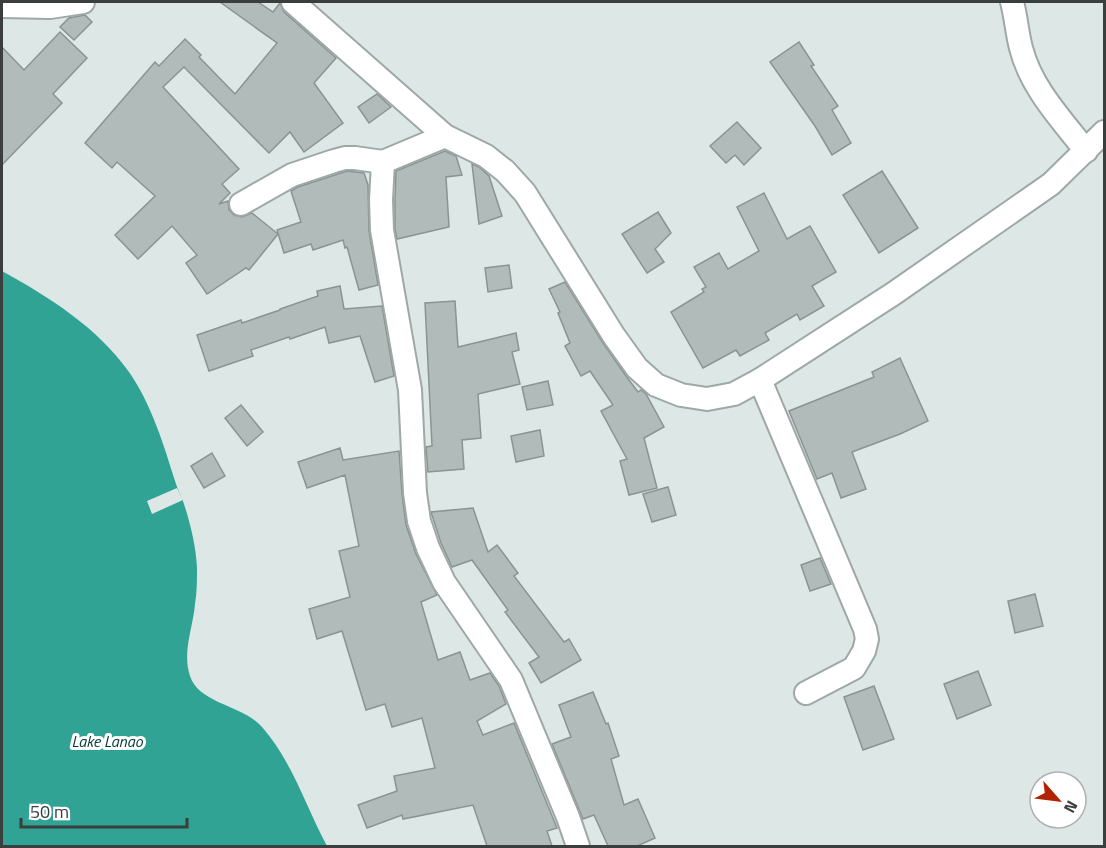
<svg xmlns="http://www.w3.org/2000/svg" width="1106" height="848" font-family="'Titillium Web',sans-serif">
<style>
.water{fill:#30a395}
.pier{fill:#dde7e5}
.building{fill:#b1bbb9;stroke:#8a9492;stroke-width:1.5}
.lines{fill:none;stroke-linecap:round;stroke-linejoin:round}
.minor-casing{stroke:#9ea8a6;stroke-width:26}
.minor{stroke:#fff;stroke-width:22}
.labels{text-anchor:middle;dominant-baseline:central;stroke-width:6;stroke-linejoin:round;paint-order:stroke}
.water-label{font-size:16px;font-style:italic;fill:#023731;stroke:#fff}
</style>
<rect width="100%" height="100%" fill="#dde7e5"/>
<path class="water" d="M 2,271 C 49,297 97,327 129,372 C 152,405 164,446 176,484 C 178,490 181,496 183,501 C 190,522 196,546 197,568 C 197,580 197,592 195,604 C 193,628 182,652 190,676 C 199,704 243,705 262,727 C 292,761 306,807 327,846 L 2,846 Z"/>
<polygon class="pier" points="177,488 183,500 152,514 147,501"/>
<g class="building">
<polygon points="220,2 258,2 273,12 280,3 284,12 336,58 314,83 343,123 304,152 290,132 269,153 184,67 163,87 239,169 222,184 230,193 219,204 228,201 229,210 234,215 242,217 252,213 278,234 249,270 246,268 207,294 186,263 197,255 172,226 138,259 115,235 155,196 117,162 112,168 85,143 155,62 159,66 185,39 201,55 199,57 235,94 277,43"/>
<polygon points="85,15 92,22 74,40 60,27 69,18"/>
<polygon points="60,32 87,58 53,94 62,103 2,165 2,47 24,70"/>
<polygon points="799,42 814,65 811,66 838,106 832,110 851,143 832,155 815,126 770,62"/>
<polygon points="377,94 391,107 369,123 358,107"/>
<polygon points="737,122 761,148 744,165 735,155 726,163 710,146"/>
<polygon points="445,151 456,156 462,175 446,177 449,227 397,239 395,229 395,200 396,171"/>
<polygon points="472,164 479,167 489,176 502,216 479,224"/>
<polygon points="347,171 364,173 368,185 369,231 378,285 359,290 347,247 345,248 343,240 313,250 311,244 284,253 277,230 301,222 291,191 298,187"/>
<polygon points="882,171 918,228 879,253 843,195"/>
<polygon points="764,193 787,239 810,226 836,272 812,286 824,306 800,320 797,314 765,333 769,340 740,356 736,350 703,368 671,312 704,292 702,289 706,287 694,267 719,253 728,269 759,251 737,207"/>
<polygon points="658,212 671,233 655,249 664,262 647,273 622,234"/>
<polygon points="509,265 512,288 488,292 485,268"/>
<polygon points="565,282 603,343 626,376 638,392 641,390 646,394 664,427 644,438 657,488 629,495 620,461 627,459 601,411 613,405 590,371 581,376 565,346 570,343 558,313 560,312 549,289"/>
<polygon points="340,286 344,309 382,306 394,376 375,382 360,336 329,343 325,327 290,339 289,337 251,350 253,356 209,371 197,335 241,320 242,323 280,310 280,309 318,296 317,291"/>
<polygon points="455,301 458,347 516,333 519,350 512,352 520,384 478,394 481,438 462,440 464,469 428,472 426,447 432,446 425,303"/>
<polygon points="900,358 928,421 900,434 852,452 866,489 841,498 832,473 817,479 789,411 874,377 872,372"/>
<polygon points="548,381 553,405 527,410 522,387"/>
<polygon points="241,405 263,432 247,446 225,418"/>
<polygon points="540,430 544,456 516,462 511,436"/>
<polygon points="340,448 343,460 399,451 402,494 406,525 416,554 437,595 421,602 438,660 460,652 470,680 490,673 499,686 506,704 477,721 483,735 514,723 557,828 547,831 552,846 487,846 473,805 403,819 402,815 367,828 358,805 397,791 394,776 435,768 422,718 392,727 385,704 366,710 342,631 317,639 309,609 350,597 339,551 359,546 345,475 307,488 298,462"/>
<polygon points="212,453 225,476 204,488 191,466"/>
<polygon points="668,487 676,515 652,522 643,494"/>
<polygon points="473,508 488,552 497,545 518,573 514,576 564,642 569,639 581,660 541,683 529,663 539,657 505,612 508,610 472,560 452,567 441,543 431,512"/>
<polygon points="820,558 831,584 810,591 801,565"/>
<polygon points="1035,594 1043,626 1015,633 1008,601"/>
<polygon points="978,671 991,705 957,719 944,684"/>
<polygon points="874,686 894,739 863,750 844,697"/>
<polygon points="593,692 606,724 608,723 619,756 611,759 624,805 638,799 655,838 637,846 608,846 594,815 583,819 552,744 571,737 559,705"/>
</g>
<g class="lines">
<defs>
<g id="minor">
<polyline points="293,2 445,136 486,156 505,171 525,193 614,336 637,368 656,385 681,395 707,399 734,394 760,380 893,294 1051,184 1104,132"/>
<path d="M 1012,2 C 1016,17 1017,33 1021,48 C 1031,88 1062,120 1086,151"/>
<polyline points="2,6 50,7 83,2"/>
<polyline points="445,136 383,162 381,200 382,230 410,390 415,493 419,521 428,548 444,582 511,680 568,817 578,846"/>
<polyline points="241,204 292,175 334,161 345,158 355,158 383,162"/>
<polyline points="760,380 865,629 867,639 864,651 854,668 806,693"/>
</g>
</defs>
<use href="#minor" class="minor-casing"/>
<use href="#minor" class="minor"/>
</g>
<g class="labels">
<g class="water-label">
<text x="107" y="741">Lake Lanao</text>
</g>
</g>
<rect width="1106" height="848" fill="none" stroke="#3a3e3d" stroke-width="6"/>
<g transform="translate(1058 800) rotate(118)"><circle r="28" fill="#ffffff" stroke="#b0b2b1" stroke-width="1.5"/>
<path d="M0-4.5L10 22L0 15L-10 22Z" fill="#b02405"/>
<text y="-9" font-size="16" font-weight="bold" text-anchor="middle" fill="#3a3e3d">N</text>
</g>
<path d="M21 818v9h166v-9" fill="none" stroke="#3a3e3d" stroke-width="3"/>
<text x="30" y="818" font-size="18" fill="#3a3e3d" stroke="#ffffff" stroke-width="4.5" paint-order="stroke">50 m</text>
</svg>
